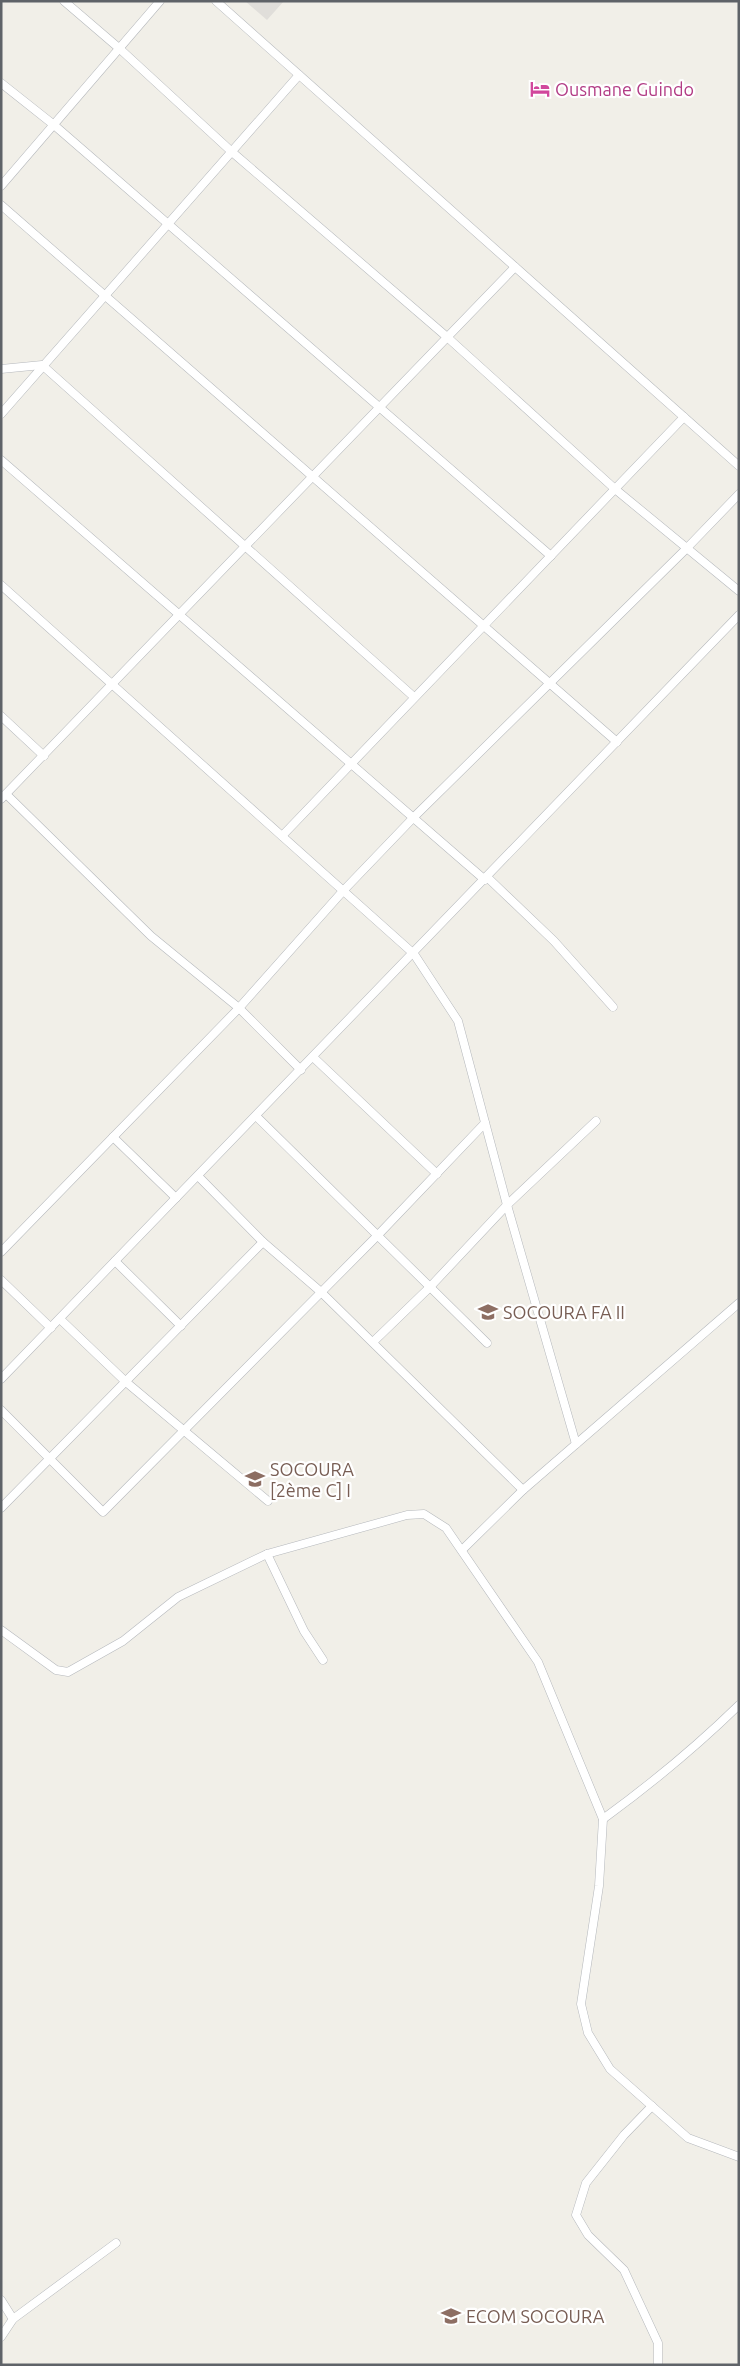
<svg xmlns="http://www.w3.org/2000/svg" width="740" height="2366" font-family="Ubuntu,sans-serif">
<style>
.industrial{fill:#e0deda}
.lines{fill:none;stroke-linecap:round;stroke-linejoin:round}
.street-casing{stroke:#b5b8bc;stroke-width:9}
.street{stroke:#fff;stroke-width:8}
.labels{text-anchor:middle;dominant-baseline:central;stroke-width:4.5;stroke-linejoin:round;paint-order:stroke}
.hotel-label{font-size:18px;fill:#b23c85;stroke:#fff;text-anchor:start}
.education-label{font-size:18px;fill:#785e54;stroke:#fff;text-anchor:start}
</style>
<rect width="100%" height="100%" fill="#f1efe8"/>
<polygon class="industrial" points="245,1 284,1 267,20"/>
<g class="lines">
<defs>
<g id="street">
<polyline points="64,1 120,49 232,152 447,337 615,489 739,591"/>
<polyline points="216,1 739,466"/>
<polyline points="1,83 54,125 551,556"/>
<polyline points="1,186 160,1"/>
<polyline points="1,205 617,742"/>
<polyline points="1,369 42,365 414,697"/>
<polyline points="1,414 299,75"/>
<polyline points="1,460 485,880"/>
<polyline points="1,585 414,954 458,1021 507,1205 576,1444"/>
<polyline points="1,716 44,756"/>
<polyline points="6,794 151,936 239,1008 301,1070"/>
<polyline points="1,799 515,267"/>
<polyline points="282,836 684,417"/>
<polyline points="487,877 554,941 613,1007"/>
<polyline points="313,1057 437,1174"/>
<polyline points="256,1116 487,1343"/>
<polyline points="113,1137 176,1198"/>
<polyline points="198,1176 263,1242 321,1292 523,1490"/>
<polyline points="1,1252 239,1008 343,891 414,817 686,549 739,494"/>
<polyline points="115,1261 181,1326"/>
<polyline points="1,1280 51,1328"/>
<polyline points="60,1319 126,1382 268,1501"/>
<polyline points="373,1342 430,1287 507,1205 596,1121"/>
<polyline points="1,1379 739,615"/>
<polyline points="1,1410 103,1512 378,1235 485,1123"/>
<polyline points="1,1508 263,1242"/>
<polyline points="462,1550 523,1490 739,1303"/>
<polyline points="267,1554 304,1631 323,1660"/>
<polyline points="1,1630 56,1670 68,1672 123,1641 178,1597 267,1554 407,1515 424,1514 446,1528 538,1662 603,1819 599,1886 581,2004 588,2033 610,2069 688,2138 739,2157"/>
<path d="M 603,1819 C 651,1784 696,1747 739,1705"/>
<polyline points="652,2106 624,2135 586,2183 576,2215 588,2235 624,2270 658,2343 658,2365"/>
<polyline points="1,2300 13,2319"/>
<polyline points="1,2337 13,2319 116,2243"/>
</g>
</defs>
<use href="#street" class="street-casing"/>
<use href="#street" class="street"/>
</g>
<defs>
<symbol id="hotel-bare" viewBox="-9 -9 18 18"><path d="M-6-4.5h1.5V1H6V5H4.5V3h-9V5H-6ZM-4 0a1.8 1.8 0 1 1 3.6 0ZM.5 0V-2.5h3Q6-2.5 6 0Z" fill="#d1479c" stroke="#fff" stroke-width="2.5" paint-order="stroke"/></symbol>
<symbol id="school-bare" viewBox="-9 -9 18 18"><path d="M0-5L7-2L0 1L-7-2ZM-4 1L0 2.5L4 1V4Q0 6-4 4Z" fill="#8d6e63" stroke="#fff" stroke-width="2.5" paint-order="stroke"/></symbol>
</defs>
<g fill-rule="evenodd">
<use href="#hotel-bare" x="526" y="75" width="28" height="28"/>
<use href="#school-bare" x="474" y="1298" width="28" height="28"/>
<use href="#school-bare" x="241" y="1465" width="28" height="28"/>
<use href="#school-bare" x="437" y="2302" width="28" height="28"/>
</g>
<g class="labels">
<g class="hotel-label">
<text x="555" y="89">Ousmane Guindo</text>
</g>
<g class="education-label">
<text x="503" y="1312">SOCOURA FA II</text>
<text x="270" y="1469">SOCOURA<tspan x="270" dy="21">[2ème C] I</tspan></text>
<text x="466" y="2316">ECOM SOCOURA</text>
</g>
</g>
<rect width="740" height="2366" fill="none" stroke="#5f6368" stroke-width="5"/>
</svg>
